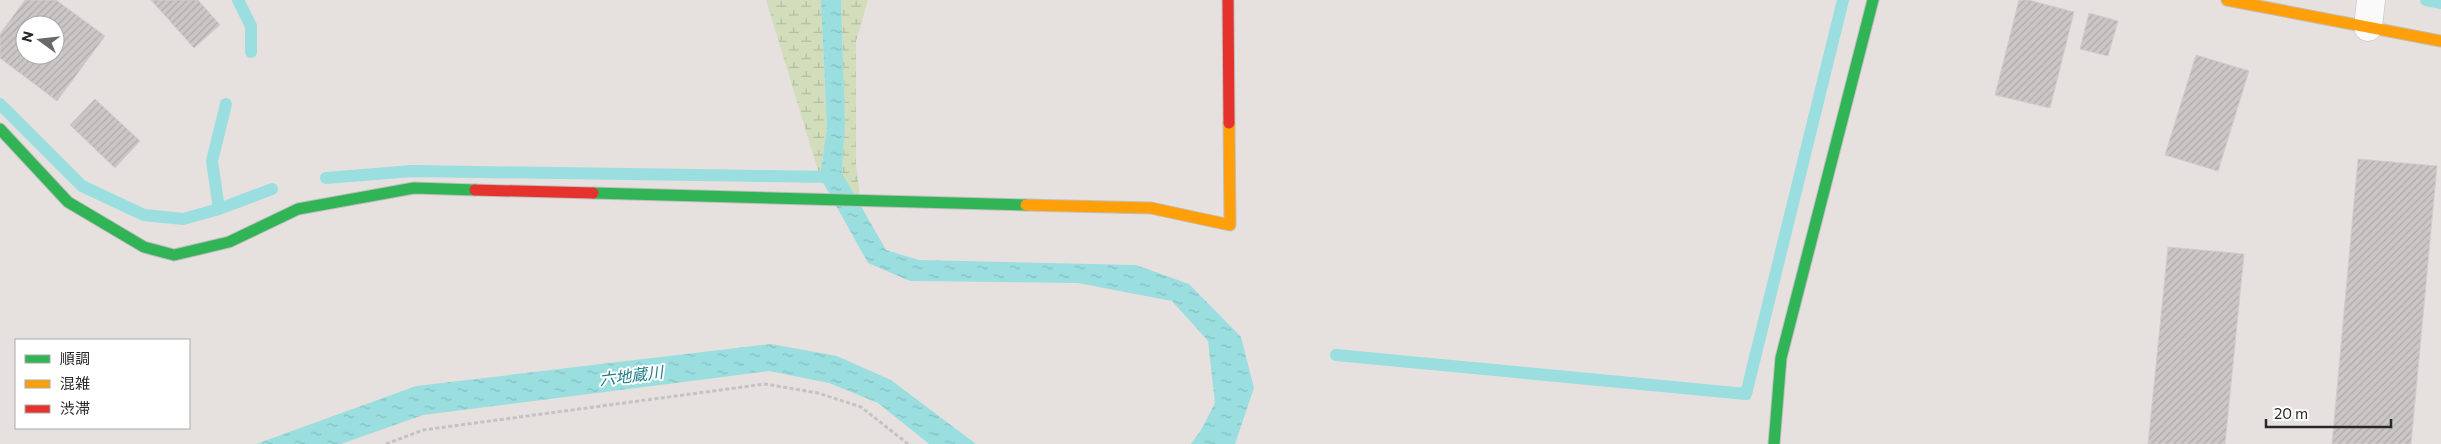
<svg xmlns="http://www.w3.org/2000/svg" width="2441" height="444" font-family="Commissioner,'Noto Sans JP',sans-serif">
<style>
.wetland{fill:url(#wetland-marsh)}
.water{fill:url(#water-ripples)}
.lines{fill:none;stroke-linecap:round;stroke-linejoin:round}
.stream{stroke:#9adedf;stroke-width:12}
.building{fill:url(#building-hatch);stroke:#d1cdcb;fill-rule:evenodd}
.street-casing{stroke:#c0bfbf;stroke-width:29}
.fast-casing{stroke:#c0bfbf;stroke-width:13}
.slow-casing{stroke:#c0bfbf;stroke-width:13}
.jam-casing{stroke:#c0bfbf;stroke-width:13}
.path{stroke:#c4c3c3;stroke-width:3;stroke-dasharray:4 2.5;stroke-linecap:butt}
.street{stroke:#fbfafa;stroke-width:28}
.fast{stroke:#30b455;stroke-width:11}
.slow{stroke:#ff9f0a;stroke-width:11}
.jam{stroke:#e5322d;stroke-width:11}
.labels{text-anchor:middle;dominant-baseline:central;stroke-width:4;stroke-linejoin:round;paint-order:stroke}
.water-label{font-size:16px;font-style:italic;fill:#1d7c88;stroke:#fff}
</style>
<defs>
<pattern id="wetland-marsh" width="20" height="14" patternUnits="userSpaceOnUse" patternTransform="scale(1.25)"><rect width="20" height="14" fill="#d1ddbb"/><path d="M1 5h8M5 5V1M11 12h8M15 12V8" fill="none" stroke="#b3bea1"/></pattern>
<pattern id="water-ripples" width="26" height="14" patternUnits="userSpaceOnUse" patternTransform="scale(1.25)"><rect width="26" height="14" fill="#9adedf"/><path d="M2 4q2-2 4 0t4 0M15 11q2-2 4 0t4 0" fill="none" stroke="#85bebf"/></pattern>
<pattern id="building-hatch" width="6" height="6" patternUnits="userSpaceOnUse" patternTransform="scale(1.25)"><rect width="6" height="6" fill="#cbc7c6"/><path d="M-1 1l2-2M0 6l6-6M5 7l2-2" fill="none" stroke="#aeabaa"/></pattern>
</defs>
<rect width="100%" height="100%" fill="#e6e1df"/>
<g class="wetland">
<polygon points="766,0 821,0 827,128 820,177"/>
<polygon points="841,0 868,0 856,41 856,164 861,206 842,173 845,123"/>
</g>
<g class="water">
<polygon points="821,0 841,0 845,123 842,173 886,250 919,260 1136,265 1189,284 1241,337 1254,388 1235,444 1191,444 1201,430 1215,403 1208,341 1172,301 1078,283 910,281 868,263 820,177 827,128"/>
<polygon points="771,344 837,356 891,380 976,444 929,444 878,403 829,383 769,371 423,415 341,444 256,444 416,386"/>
</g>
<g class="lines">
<g class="stream">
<polyline points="238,0 251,26 251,52"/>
<polyline points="2426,0 2441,3"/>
<polyline points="0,104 82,186 144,215 183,219 219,209 272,189"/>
<polyline points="326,178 412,171 836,177"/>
<polyline points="219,209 212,161 226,104"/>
<polyline points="1336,355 1746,394 1843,0"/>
</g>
</g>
<g class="building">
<path d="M 25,0 L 56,0 L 105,36 L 57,101 L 0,58 L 0,34 ZM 25,25 L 55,25 L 55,55 L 25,55 Z"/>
<polygon points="151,0 198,0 220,25 194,48"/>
<polygon points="2019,0 2028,0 2074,12 2050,108 1995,95"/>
<polygon points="2089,13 2118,21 2108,56 2080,49"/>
<polygon points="2196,55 2249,71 2218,171 2165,155"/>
<polygon points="95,99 140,141 115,168 70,125"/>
<polygon points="2358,159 2437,166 2411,444 2332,444"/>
<polygon points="2168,247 2244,254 2225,444 2148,444"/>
</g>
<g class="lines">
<defs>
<polyline id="street" points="2368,27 2371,0"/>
<g id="fast">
<polyline points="0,129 68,202 144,247 174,255 229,242 298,209 414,188 475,190"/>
<polyline points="593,193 1026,205"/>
<polyline points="1774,444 1781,358 1873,0"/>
</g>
<g id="slow">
<polyline points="2227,0 2441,41"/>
<polyline points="1026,205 1151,208 1230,225 1229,123"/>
</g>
<g id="jam">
<polyline points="1228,0 1229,123"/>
<polyline points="475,190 593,193"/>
</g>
</defs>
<use href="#street" class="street-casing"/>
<use href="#fast" class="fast-casing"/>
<use href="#slow" class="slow-casing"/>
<use href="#jam" class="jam-casing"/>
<polyline class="path" points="386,444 423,430 765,384 818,393 861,407 908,444"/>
<use href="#street" class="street"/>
<use href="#fast" class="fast"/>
<use href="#slow" class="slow"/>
<use href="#jam" class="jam"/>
</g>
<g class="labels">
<g class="water-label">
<text transform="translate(631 375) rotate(-7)">六地蔵川</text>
</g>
</g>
<rect x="15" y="339" width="175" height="90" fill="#ffffff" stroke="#a9a9a9"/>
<rect x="25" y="355" width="25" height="8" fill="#30b455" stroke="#a9a9a9"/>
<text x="60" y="364" font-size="15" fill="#282828">順調</text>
<rect x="25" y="380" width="25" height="8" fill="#ff9f0a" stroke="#a9a9a9"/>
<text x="60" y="389" font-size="15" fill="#282828">混雑</text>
<rect x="25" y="405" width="25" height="8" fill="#e5322d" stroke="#a9a9a9"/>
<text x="60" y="414" font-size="15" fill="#282828">渋滞</text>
<g transform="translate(40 40) rotate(285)"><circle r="24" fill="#ffffff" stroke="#a9a9a9"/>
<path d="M0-4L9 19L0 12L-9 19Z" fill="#6a6968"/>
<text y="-8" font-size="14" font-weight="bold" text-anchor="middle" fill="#282828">N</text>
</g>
<path d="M2266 419v8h125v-8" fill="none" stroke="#282828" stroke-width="2.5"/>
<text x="2274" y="419" font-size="15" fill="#282828" stroke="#ffffff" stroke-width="4" paint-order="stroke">20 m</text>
</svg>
